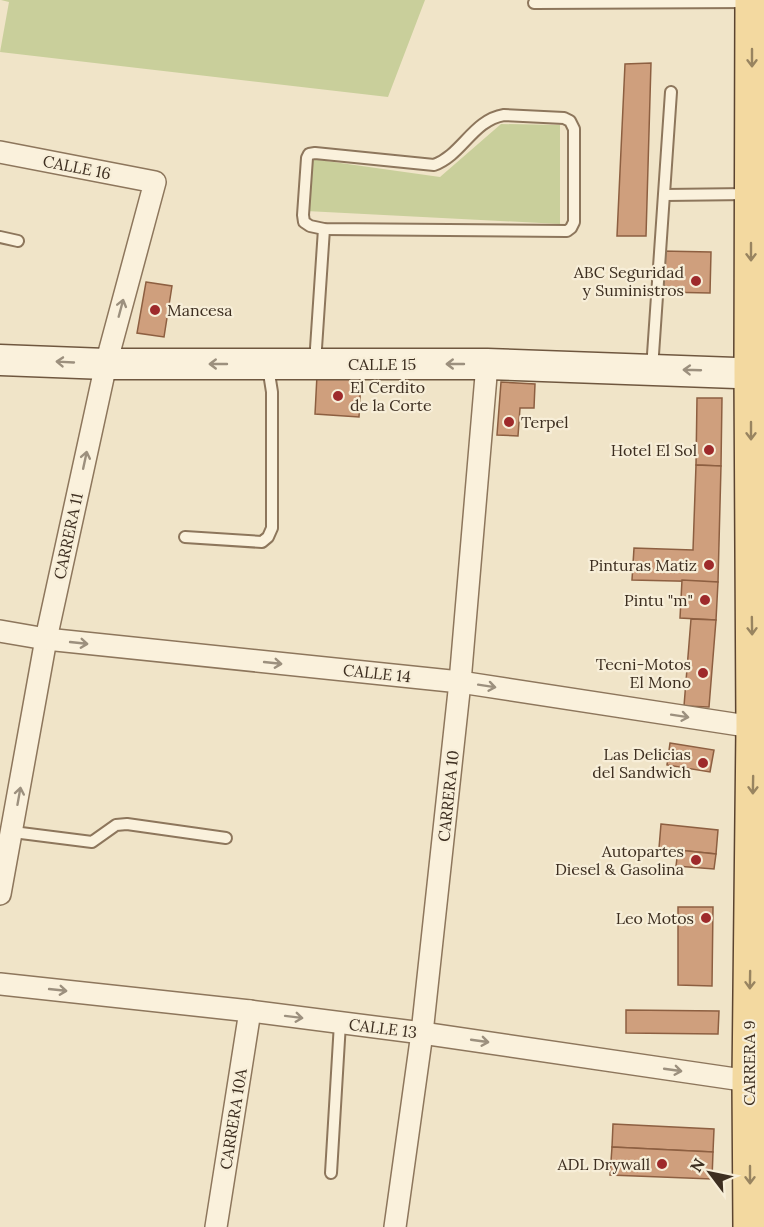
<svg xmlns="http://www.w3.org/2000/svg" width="764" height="1227" font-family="Lora,serif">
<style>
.green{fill:#c9cf9b}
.building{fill:#cf9f7d;stroke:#8d5f41;stroke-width:1.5}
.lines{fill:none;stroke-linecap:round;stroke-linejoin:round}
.lane-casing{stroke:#8d765c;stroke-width:14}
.street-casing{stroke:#8d765c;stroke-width:24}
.secondary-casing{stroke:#6f573f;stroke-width:33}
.primary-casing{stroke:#5b4430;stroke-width:36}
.lane{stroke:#faf1dc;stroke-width:10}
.street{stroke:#faf1dc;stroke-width:21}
.secondary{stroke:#faf1dc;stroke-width:30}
.primary{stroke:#f3d9a0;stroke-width:33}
.oneway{stroke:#988460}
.oneway2{stroke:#9c907e}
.poi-dot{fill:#9e2a2b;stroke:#f7eed8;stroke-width:2}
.labels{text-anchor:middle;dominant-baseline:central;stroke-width:4.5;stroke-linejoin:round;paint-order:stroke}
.street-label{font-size:16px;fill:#3d2e20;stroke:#f7eed8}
.poi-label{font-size:16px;fill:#3d2e20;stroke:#f7eed8;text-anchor:end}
</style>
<rect width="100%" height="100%" fill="#f0e4c8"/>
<g class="green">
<polygon points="1,0 425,0 388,97 0,52 9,2"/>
<polygon points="501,124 560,125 560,224 306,211 312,159 440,177"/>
</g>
<g class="building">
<polygon points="651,63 646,236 617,236 625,64"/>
<polygon points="661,251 711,252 710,293 660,292"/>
<polygon points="146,282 172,286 164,337 137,333"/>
<polygon points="317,375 361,378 359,417 315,414"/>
<polygon points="501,382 535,384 534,408 520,408 518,436 497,435"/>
<polygon points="697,398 722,398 721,466 696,465"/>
<polygon points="696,465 721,466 718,582 632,580 634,548 693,550"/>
<polygon points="682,580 718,582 716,620 680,618"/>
<polygon points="691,619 716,620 709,707 684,706"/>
<polygon points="670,743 714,750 710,772 667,765"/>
<polygon points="661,824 718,830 716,854 659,848"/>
<polygon points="678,850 716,854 714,869 676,866"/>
<polygon points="678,907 713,907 712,986 678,985"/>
<polygon points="626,1010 719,1011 718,1034 626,1033"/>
<polygon points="613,1124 714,1129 713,1152 612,1147"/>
<polygon points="612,1147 713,1152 712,1179 610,1175"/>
</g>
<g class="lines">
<defs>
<g id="lane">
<polyline points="534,3 750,2"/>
<path d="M 504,115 L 564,118 L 570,121 L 574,129 L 574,222 L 571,228 L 567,231 L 324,229 L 310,226 L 304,222 L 303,215 L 307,158 L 309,154 L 315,153 L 434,165 C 462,155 473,120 504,115 Z"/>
<polyline points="665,195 748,194"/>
<polyline points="0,237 18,241"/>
<polyline points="315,363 324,229"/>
<polyline points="652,369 671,92"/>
<polyline points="185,537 262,542 268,537 272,528 272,392 268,367"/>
<polyline points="13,832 92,842 116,825 127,824 226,838"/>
<polyline points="331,1173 340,1023"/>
</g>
<g id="street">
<polyline points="0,152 155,182 106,364 46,639 0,894"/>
<polyline points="0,631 46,639 460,682 753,727"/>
<polyline points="0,984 250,1011 422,1033 749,1081"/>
<polyline points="216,1227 250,1011"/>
<polyline points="395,1227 422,1033 460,682 487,364"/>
</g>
<polyline id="secondary" points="0,360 106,364 487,364 764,374"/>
<polyline id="primary" points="750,1227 749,1081 753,727 751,372 752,0"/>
</defs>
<use href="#lane" class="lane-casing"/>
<use href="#street" class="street-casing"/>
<use href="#secondary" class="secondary-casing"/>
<use href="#primary" class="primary-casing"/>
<use href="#lane" class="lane"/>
<use href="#street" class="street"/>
<use href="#secondary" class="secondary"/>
<use href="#primary" class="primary"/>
</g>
<defs><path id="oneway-shaft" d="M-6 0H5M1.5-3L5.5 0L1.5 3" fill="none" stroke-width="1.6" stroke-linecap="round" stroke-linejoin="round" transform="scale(1.5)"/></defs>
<g class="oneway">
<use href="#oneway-shaft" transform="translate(752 58) rotate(90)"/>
<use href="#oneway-shaft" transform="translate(751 252) rotate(90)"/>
<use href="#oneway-shaft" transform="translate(751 431) rotate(90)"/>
<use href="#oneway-shaft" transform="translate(752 626) rotate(89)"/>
<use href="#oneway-shaft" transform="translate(753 785) rotate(91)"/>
<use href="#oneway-shaft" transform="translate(750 980) rotate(91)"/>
<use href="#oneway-shaft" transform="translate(750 1175) rotate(90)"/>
</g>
<g class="oneway2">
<use href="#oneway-shaft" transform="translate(121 308) rotate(-75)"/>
<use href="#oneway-shaft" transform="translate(65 362) rotate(-177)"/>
<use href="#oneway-shaft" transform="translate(218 364) rotate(180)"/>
<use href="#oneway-shaft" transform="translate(455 364) rotate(180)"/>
<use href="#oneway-shaft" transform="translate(692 370) rotate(-178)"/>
<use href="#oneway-shaft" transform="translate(85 460) rotate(-78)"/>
<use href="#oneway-shaft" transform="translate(79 643) rotate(6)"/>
<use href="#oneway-shaft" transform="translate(273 663) rotate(6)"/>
<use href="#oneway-shaft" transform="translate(487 686) rotate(9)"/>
<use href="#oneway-shaft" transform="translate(680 716) rotate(9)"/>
<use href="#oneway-shaft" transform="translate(19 796) rotate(-80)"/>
<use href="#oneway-shaft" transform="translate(58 990) rotate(6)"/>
<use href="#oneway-shaft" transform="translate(294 1017) rotate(7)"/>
<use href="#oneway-shaft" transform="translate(480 1041) rotate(8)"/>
<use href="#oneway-shaft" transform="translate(673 1070) rotate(8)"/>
</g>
<g class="poi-dot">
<circle cx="696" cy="281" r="6"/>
<circle cx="155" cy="310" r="6"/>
<circle cx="338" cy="396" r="6"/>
<circle cx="509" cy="422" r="6"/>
<circle cx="709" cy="450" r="6"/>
<circle cx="709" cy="565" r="6"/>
<circle cx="705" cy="600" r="6"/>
<circle cx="703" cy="673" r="6"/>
<circle cx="703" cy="763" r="6"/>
<circle cx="696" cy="860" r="6"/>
<circle cx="706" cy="918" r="6"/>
<circle cx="662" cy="1164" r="6"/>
</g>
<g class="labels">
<g class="street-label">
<text transform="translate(77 167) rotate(11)">CALLE 16</text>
<text x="382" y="364">CALLE 15</text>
<text transform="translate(68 536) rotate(-78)">CARRERA 11</text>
<text transform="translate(377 673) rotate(6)">CALLE 14</text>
<text transform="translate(448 796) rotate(-84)">CARRERA 10</text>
<text transform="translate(383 1028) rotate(7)">CALLE 13</text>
<text transform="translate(749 1063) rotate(-90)">CARRERA 9</text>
<text transform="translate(233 1119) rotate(-81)">CARRERA 10A</text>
</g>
<g class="poi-label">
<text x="684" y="272">ABC Seguridad<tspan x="684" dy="18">y Suministros</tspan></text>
<text x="167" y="310" text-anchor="start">Mancesa</text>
<text x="350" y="387" text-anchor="start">El Cerdito<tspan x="350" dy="18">de la Corte</tspan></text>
<text x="521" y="422" text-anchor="start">Terpel</text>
<text x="697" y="450">Hotel El Sol</text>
<text x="697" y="565">Pinturas Matiz</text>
<text x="693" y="600">Pintu "m"</text>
<text x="691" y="664">Tecni-Motos<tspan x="691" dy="18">El Mono</tspan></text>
<text x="691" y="754">Las Delicias<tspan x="691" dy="18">del Sandwich</tspan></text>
<text x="684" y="851">Autopartes<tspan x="684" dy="18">Diesel &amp; Gasolina</tspan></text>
<text x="694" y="918">Leo Motos</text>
<text x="650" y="1164">ADL Drywall</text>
</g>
</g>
<g transform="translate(710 1173) rotate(302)" stroke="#f7eed8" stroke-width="4.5" paint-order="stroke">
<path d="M0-4.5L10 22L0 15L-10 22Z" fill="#3d2e20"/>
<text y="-9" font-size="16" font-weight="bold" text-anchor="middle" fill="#3d2e20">N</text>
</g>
</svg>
